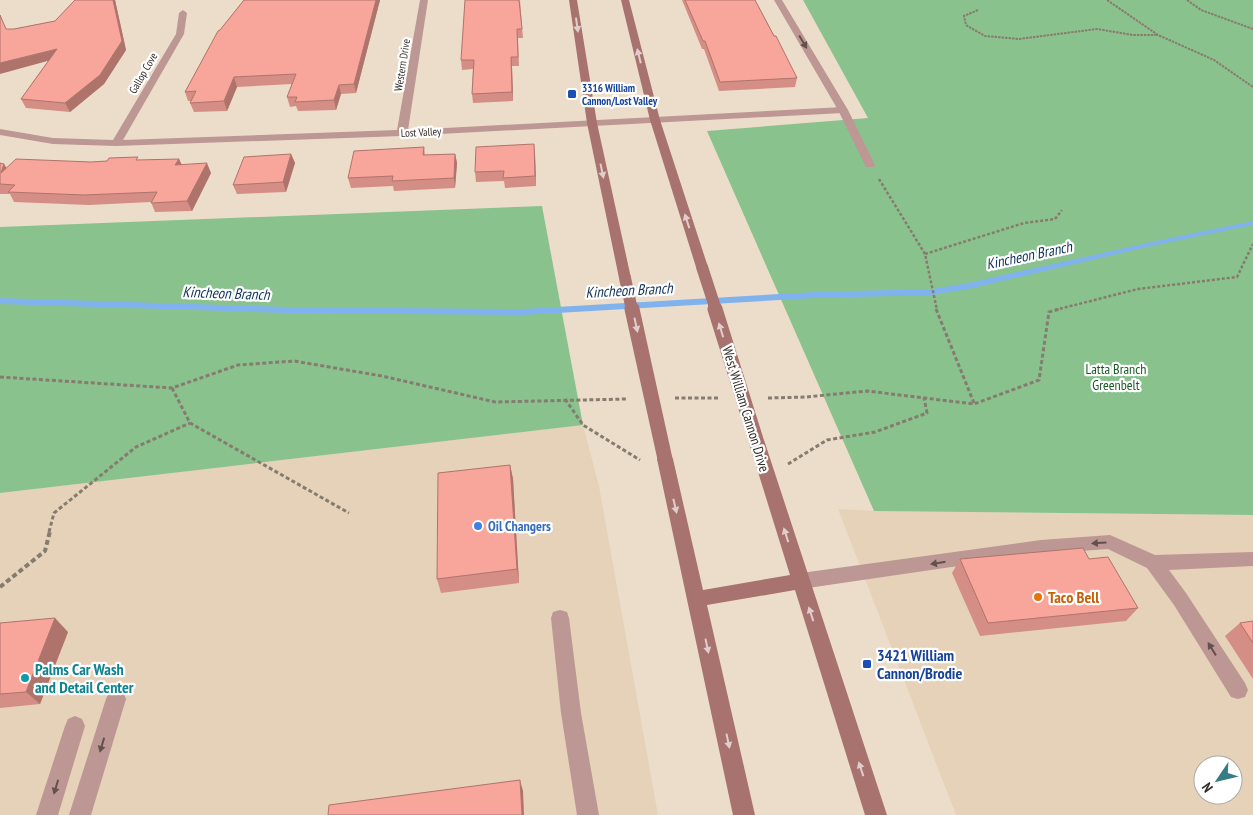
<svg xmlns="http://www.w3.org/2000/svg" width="1253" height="815" font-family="'PT Sans Narrow',sans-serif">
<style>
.built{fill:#e5d2b9;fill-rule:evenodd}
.green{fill:#8ac28e}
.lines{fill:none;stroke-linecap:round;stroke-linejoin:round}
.stream{fill:#80b2ed;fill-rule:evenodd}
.path-far3{stroke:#857c6f;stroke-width:2;stroke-dasharray:2.5 1;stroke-linecap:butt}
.path-far2{stroke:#857c6f;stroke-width:2.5;stroke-dasharray:3 2;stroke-linecap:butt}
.path-far1{stroke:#857c6f;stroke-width:3;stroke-dasharray:4 2.5;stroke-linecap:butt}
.path{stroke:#857c6f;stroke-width:4;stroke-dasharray:5 3;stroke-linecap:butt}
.lane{fill:#bc9793;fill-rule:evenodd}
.street{fill:#bc9793;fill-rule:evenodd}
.secondary{fill:#a8736e;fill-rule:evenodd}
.secondary-bridge-far1{stroke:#a8736e;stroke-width:12}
.secondary-bridge{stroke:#a8736e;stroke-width:15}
.wall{fill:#d58e85}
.shaded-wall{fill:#ae746c}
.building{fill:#f8a59b;stroke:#ae746c}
.oneway{fill:#e1cecc}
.oneway2{fill:#62514c}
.transit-dot{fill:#1a4fb4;stroke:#fff;stroke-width:2}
.shop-dot{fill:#3f7fe0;stroke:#fff;stroke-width:2}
.food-dot{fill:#e8710a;stroke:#fff;stroke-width:2}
.culture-dot{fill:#0f9aa8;stroke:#fff;stroke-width:2}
.labels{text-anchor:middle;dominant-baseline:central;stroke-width:4.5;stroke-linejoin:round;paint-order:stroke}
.far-street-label{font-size:11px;fill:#312c25;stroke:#fff}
.far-transit-label{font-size:11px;font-weight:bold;fill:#164399;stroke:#fff;text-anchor:start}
.park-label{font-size:14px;fill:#195925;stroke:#fff}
.street-label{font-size:14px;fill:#312c25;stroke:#fff}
.shop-label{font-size:14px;font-weight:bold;fill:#366cbe;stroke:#fff;text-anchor:start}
.water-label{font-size:15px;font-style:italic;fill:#11345a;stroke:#fff}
.near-food-label{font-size:16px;font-weight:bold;fill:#c56008;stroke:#fff;text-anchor:start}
.near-transit-label{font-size:16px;font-weight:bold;fill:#164399;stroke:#fff;text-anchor:start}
.near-culture-label{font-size:16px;font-weight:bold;fill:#0d838f;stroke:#fff;text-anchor:start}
</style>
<rect width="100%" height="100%" fill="#ecddca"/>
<g class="built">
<polygon points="583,425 599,486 658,815 0,815 0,493"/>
<path d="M 838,509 L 874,511 L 1253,515 L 1253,815 L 956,815 ZM 1203,765 L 1233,765 L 1233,795 L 1203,795 Z"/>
</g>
<g class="green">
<polygon points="803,0 1253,0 1253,515 874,511 707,131 868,118"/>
<polygon points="542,206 583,425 0,493 0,227"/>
</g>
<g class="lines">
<polygon class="stream" points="1253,221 1253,225 1156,245 968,289 932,295 815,298 522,315 288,313 0,304 0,298 288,307 522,309 815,292 932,289 968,283 1156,241"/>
<g class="path-far3">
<polyline points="1107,0 1158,35 1214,60 1253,87"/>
<polyline points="1187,0 1201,10 1253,29"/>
<polyline points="978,10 964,16 966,25 985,36 1019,39 1097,29 1133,35 1158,35"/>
</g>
<g class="path-far2">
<polyline points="879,179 925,254 937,310"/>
<polyline points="925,254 1024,223 1055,219 1062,210"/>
<polyline points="1055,310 1138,289 1237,277 1253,244"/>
</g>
<g class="path-far1">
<polyline points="936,309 974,403"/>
<polyline points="0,377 172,388 238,365 294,361 382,376 495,402 626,399"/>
<polyline points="172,388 190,423 349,513"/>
<polyline points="675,398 719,398"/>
<polyline points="768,398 806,397 867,391 974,404 1039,380 1049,312 1060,309"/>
<polyline points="565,399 583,425 640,460"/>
<polyline points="788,464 827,440 875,432 927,413 924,398"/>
<polyline points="49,532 54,513 136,447 190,423"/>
</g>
<polyline class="path" points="0,587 45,551 50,531"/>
<g class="lane">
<polygon points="774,0 782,0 848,110 875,165 874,167 866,167 865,165 838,110"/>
<polygon points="1110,535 1155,555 1253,552 1253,566 1169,570 1186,593 1245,683 1248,690 1245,697 1238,699 1231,697 1174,605 1147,568 1108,549 1041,554 801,589 795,587 792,581 795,575 801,573 1041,540"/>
<polygon points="560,610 567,612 569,618 581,713 599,815 577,815 561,713 551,618 553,612"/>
<polygon points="116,689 123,692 126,699 91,815 69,815 106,699 109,692"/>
<polygon points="75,716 82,719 85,726 58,815 36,815 65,726 68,719"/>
</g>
<polygon class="street" points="420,0 428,0 408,130 843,107 848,110 843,113 402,136 116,146 53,144 0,135 0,129 53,138 113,140 176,34 179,13 183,10 187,13 184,34 123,140 397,130"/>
<g class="secondary">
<polygon points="569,0 577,0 597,123 631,278 625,282 619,278 587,123"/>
<polygon points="621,0 629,0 660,120 708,267 706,270 702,271 696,267 650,120"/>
<polygon points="757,437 763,439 765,443 887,815 865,815 795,590 707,605 755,815 733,815 657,459 659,455 665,453 671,455 673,459 703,590 790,575 749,443 751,439"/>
</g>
<g class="secondary-bridge-far1">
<polyline points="702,267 716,310"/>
<polyline points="625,278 632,310"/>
</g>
<g class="secondary-bridge">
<polyline points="632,309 665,459"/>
<polyline points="715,309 757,443"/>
</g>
</g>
<g class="wall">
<polygon points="75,0 115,0 126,50 104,84 70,112 26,108 21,99 48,61 7,29 14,29 55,21"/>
<polygon points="244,0 380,0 356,93 341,94 336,110 298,111 296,106 290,107 287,97 292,84 237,87 227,111 194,112 190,103 191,101 188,101 185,92 220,30"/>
<polygon points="520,0 523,38 518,38 519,66 512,66 513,101 473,103 472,94 473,69 462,70 461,60"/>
<polygon points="682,0 755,0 797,78 795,87 719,91 704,49 702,49"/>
<polygon points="424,147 425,155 455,154 457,163 455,188 394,191 393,186 351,188 348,178"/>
<polygon points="291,154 295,163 286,192 237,194 233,185"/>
<polygon points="535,154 536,186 505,188 504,181 476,182 475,172"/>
<polygon points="179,159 182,165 211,173 192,211 155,212 151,202 89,205 14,202 10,194 0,194 0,163 4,164 6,168 91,162"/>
<polygon points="510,465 513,479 519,583 441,593 437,579"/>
<polygon points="960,559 1089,559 1138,608 1126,621 980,636 952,573"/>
<polygon points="1253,621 1253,679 1225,636 1240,623"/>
<polygon points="0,623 68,632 40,704 0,708"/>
</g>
<g class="shaded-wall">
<polygon points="113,0 115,0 126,50 104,84 70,112 65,103"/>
<polygon points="376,0 380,0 356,93 354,84"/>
<polygon points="57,49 62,57 0,74 0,63"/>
<polygon points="511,57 512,66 513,101 512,92"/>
<polygon points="234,77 237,87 227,111 224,101"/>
<polygon points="339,85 341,94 336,110 334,100"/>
<polygon points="534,144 535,154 536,186 535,176"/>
<polygon points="291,154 295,163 286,192 283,182"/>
<polygon points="455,154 457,163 455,188 454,178"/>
<polygon points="179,159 183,168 175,165"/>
<polygon points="207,163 211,173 192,211 187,201"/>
<polygon points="4,164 10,174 1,173"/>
<polygon points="510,465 513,479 519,583 517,569"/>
<polygon points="55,618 68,632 40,704 26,692"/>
<polygon points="520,780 523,791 524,815 522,815"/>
</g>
<g class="building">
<polygon points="75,0 113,0 122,41 100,75 65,103 21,99 57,49 0,63 0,15 6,29 14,29 55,21"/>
<polygon points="244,0 376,0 354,84 339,85 334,100 295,102 297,97 287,97 296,74 234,77 224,101 190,103 196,91 185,92 218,31 220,30"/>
<polygon points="465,0 519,0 522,29 517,29 518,57 511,57 512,92 472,94 474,60 461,60"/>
<polygon points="685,0 755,0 774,36 776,36 797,78 720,82 705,41 703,41"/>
<polygon points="534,144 535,176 503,178 504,171 475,172 476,147"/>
<polygon points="424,147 423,155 455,154 454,178 392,181 393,176 348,178 354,151"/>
<polygon points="291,154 283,182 233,185 244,157"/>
<polygon points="138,157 136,160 179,159 175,165 207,163 187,201 151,203 157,192 84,195 8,192 15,185 0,184 0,163 4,164 1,173 16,159 91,162 107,161 109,158"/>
<polygon points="510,465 517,569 437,579 438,473"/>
<polygon points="1083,548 1089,559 1108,557 1138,608 988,623 960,559"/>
<polygon points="55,618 26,692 0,694 0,623"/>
<polygon points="1253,621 1253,643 1240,623"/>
<polygon points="520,780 522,815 328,815 329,805"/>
</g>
<defs><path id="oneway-solid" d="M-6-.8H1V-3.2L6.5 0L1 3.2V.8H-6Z" transform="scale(1.25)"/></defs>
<g class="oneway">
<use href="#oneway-solid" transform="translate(577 25) rotate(82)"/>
<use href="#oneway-solid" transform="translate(639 56) rotate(-104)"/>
<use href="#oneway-solid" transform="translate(602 171) rotate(78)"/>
<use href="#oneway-solid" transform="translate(687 221) rotate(-108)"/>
<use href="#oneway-solid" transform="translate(636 325) rotate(78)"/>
<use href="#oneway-solid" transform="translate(721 330) rotate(-107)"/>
<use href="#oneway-solid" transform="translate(675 506) rotate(77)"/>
<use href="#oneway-solid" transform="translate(786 535) rotate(-108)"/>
<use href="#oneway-solid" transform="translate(811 614) rotate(-108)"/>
<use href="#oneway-solid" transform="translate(707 646) rotate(78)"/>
<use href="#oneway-solid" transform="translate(728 741) rotate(78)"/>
<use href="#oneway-solid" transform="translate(861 769) rotate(-108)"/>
</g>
<g class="oneway2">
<use href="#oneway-solid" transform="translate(803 42) rotate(59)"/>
<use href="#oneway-solid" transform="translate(1099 543) rotate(176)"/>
<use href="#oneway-solid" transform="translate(938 563) rotate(171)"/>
<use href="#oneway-solid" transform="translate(1212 649) rotate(-122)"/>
<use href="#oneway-solid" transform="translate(102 745) rotate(107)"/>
<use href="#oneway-solid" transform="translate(56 787) rotate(107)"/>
</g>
<g class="transit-dot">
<rect x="567" y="89" width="10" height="10" rx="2.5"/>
<rect x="862" y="659" width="10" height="10" rx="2.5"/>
</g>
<circle class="shop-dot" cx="478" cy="526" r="5"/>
<circle class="food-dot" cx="1038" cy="597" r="5"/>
<circle class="culture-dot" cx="25" cy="678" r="5"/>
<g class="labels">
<g class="far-street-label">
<text transform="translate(402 65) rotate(-81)">Western Drive</text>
<text transform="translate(143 73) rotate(-60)">Gallop Cove</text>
<text transform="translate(421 132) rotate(-3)">Lost Valley</text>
</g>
<g class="far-transit-label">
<text x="582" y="88">3316 William<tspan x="582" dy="13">Cannon/Lost Valley</tspan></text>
</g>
<g class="park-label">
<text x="1116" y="369">Latta Branch<tspan x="1116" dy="16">Greenbelt</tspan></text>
</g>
<g class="street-label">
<text transform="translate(746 409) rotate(73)">West William Cannon Drive</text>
</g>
<g class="shop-label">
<text x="488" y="526">Oil Changers</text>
</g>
<g class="water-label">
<text transform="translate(1029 255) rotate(-12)">Kincheon Branch</text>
<text transform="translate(629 290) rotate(-3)">Kincheon Branch</text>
<text transform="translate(226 293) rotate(2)">Kincheon Branch</text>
</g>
<g class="near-food-label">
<text x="1048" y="597">Taco Bell</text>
</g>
<g class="near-transit-label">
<text x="877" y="655">3421 William<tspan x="877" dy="18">Cannon/Brodie</tspan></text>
</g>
<g class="near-culture-label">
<text x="35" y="669">Palms Car Wash<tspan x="35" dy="18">and Detail Center</tspan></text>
</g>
</g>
<g transform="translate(1218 780) rotate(235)"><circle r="24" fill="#ffffff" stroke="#adaba8"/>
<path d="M0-4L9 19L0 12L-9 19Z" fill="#357c86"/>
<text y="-8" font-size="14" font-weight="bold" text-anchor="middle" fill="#312c25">N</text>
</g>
</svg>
